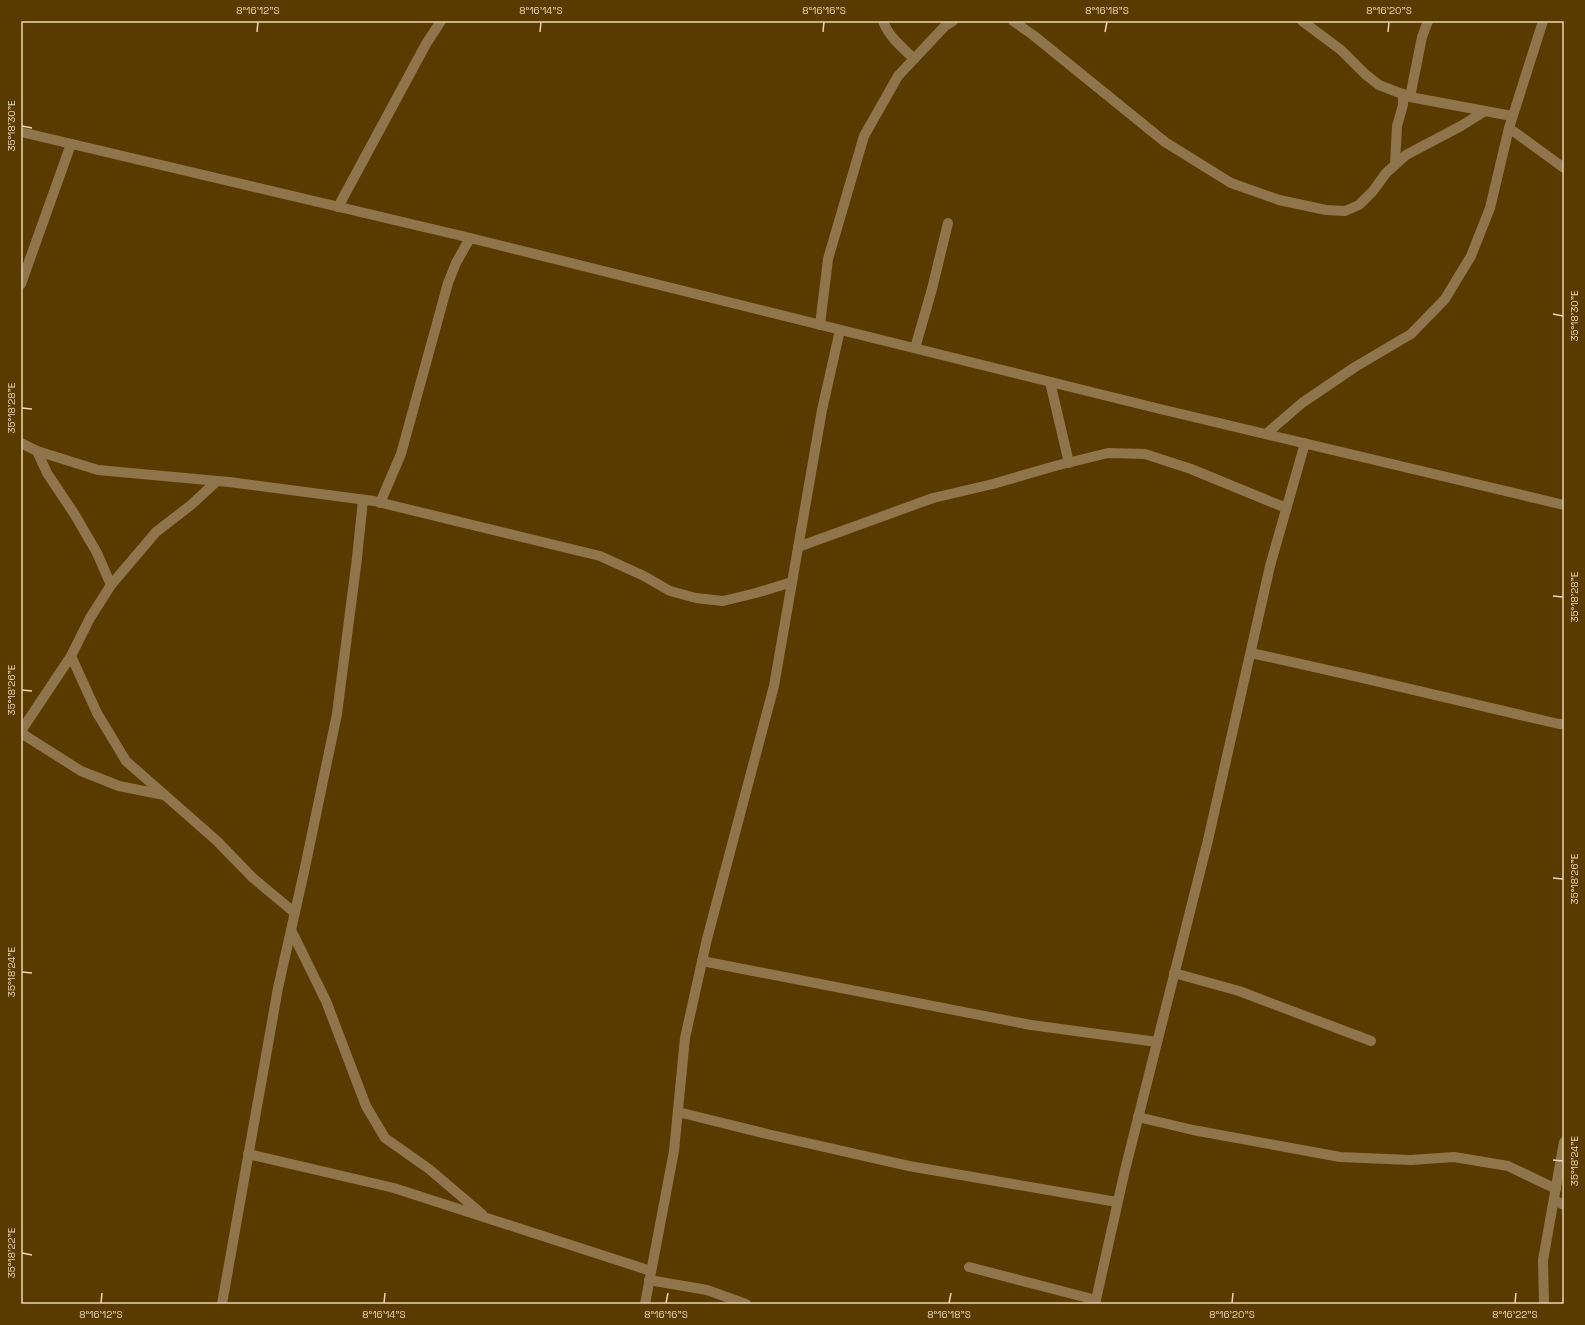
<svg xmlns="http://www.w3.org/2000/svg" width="1585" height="1325" font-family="'Space Grotesk',sans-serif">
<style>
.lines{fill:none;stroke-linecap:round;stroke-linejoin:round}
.minor{stroke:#8f744c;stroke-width:10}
.ticks{fill:none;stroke:#ecd5b4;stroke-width:1.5}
.neatline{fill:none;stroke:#ecd5b4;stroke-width:1.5}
.ticks-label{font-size:10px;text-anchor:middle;fill:#ecd5b4}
</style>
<rect width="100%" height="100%" fill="#593b00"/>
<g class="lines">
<g class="minor">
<path d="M 883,21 C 888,36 903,48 914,59"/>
<polyline points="1013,21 1033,35 1165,142 1231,183 1279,200 1326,210 1345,211 1359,205 1373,191 1386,173 1406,155 1461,126 1485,111"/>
<polyline points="1302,21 1341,50 1365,74 1379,85 1410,97 1512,116"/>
<polyline points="1410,97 1422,37 1428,21"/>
<polyline points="1509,128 1564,168"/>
<polyline points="21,132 462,236 1160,409 1564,505"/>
<polyline points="1395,164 1397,126 1403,105 1403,94"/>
<polyline points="338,207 426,44 441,21"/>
<polyline points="21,284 71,144"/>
<polyline points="820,325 828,259 864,136 898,76 945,26 953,21"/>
<polyline points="915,348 932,289 948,223"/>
<polyline points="1050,382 1069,463"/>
<polyline points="1266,434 1302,403 1355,367 1411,334 1445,299 1471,256 1490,208 1509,128 1543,21"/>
<polyline points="21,443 37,451 98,470 229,482 374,501 600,556 644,576 670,591 696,598 723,601 756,593 792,582"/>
<polyline points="37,451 47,473 75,515 97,553 111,585"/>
<polyline points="380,503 401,454 448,283 456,263 470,238"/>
<polyline points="798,547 933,498 993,484 1055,466 1108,453 1145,454 1191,469 1286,508"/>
<polyline points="1251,653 1363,678 1559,724 1564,724"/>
<polyline points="71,656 97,713 126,761 217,841 253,878 295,913"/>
<polyline points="21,731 71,656 90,618 111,585 156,532 191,505 217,481"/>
<polyline points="21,733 81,771 119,786 164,795"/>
<polyline points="291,930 326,1001 366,1106 385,1138 429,1169 482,1214"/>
<polyline points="702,961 1031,1025 1157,1042"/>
<polyline points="1174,973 1239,991 1371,1041"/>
<polyline points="678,1112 767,1134 909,1166 1117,1202"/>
<polyline points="1138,1117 1193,1130 1340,1157 1411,1160 1454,1157 1508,1166 1556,1189"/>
<polyline points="248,1154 394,1188 651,1271"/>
<polyline points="1554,1200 1564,1205"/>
<polyline points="969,1267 1096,1300"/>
<polyline points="649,1280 707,1290 746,1304"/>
<polyline points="222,1304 278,988 304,872 337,714 357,558 363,500"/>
<polyline points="645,1304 674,1151 685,1038 707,939 774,686 822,410 840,330"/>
<polyline points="1095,1304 1125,1170 1208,840 1270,566 1305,443"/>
<polyline points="1544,1304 1543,1260 1564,1142"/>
</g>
</g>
<path class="ticks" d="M 257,32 L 258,22M 540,32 L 541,22M 823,32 L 824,22M 1105,32 L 1107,22M 1388,32 L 1389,22M 22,126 L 32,128M 1553,314 L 1563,316M 22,408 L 32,409M 1553,596 L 1563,597M 22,690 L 32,691M 1553,878 L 1563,879M 22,972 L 32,973M 1553,1160 L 1563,1161M 22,1253 L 32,1255M 101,1303 L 102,1293M 384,1303 L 385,1293M 666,1303 L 668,1293M 949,1303 L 951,1293M 1232,1303 L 1233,1293M 1515,1303 L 1516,1293"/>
<rect width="1585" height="1325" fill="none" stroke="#593b00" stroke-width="44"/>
<rect x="22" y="22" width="1541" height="1281" class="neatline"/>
<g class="ticks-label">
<text x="258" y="14">8°16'12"S</text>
<text x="541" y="14">8°16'14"S</text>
<text x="824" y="14">8°16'16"S</text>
<text x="1107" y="14">8°16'18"S</text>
<text x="1389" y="14">8°16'20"S</text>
<text transform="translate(11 126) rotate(-90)" y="4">35°18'30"E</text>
<text transform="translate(1574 316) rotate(-90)" y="4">35°18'30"E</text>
<text transform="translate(11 408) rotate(-90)" y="4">35°18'28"E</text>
<text transform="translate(1574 597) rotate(-90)" y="4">35°18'28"E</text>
<text transform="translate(11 690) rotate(-90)" y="4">35°18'26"E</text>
<text transform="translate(1574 879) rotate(-90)" y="4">35°18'26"E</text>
<text transform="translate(11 972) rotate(-90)" y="4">35°18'24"E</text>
<text transform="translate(1574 1161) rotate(-90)" y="4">35°18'24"E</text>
<text transform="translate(11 1253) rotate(-90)" y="4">35°18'22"E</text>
<text x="101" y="1318">8°16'12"S</text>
<text x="384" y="1318">8°16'14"S</text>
<text x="666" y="1318">8°16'16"S</text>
<text x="949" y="1318">8°16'18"S</text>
<text x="1232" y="1318">8°16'20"S</text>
<text x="1515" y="1318">8°16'22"S</text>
</g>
</svg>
